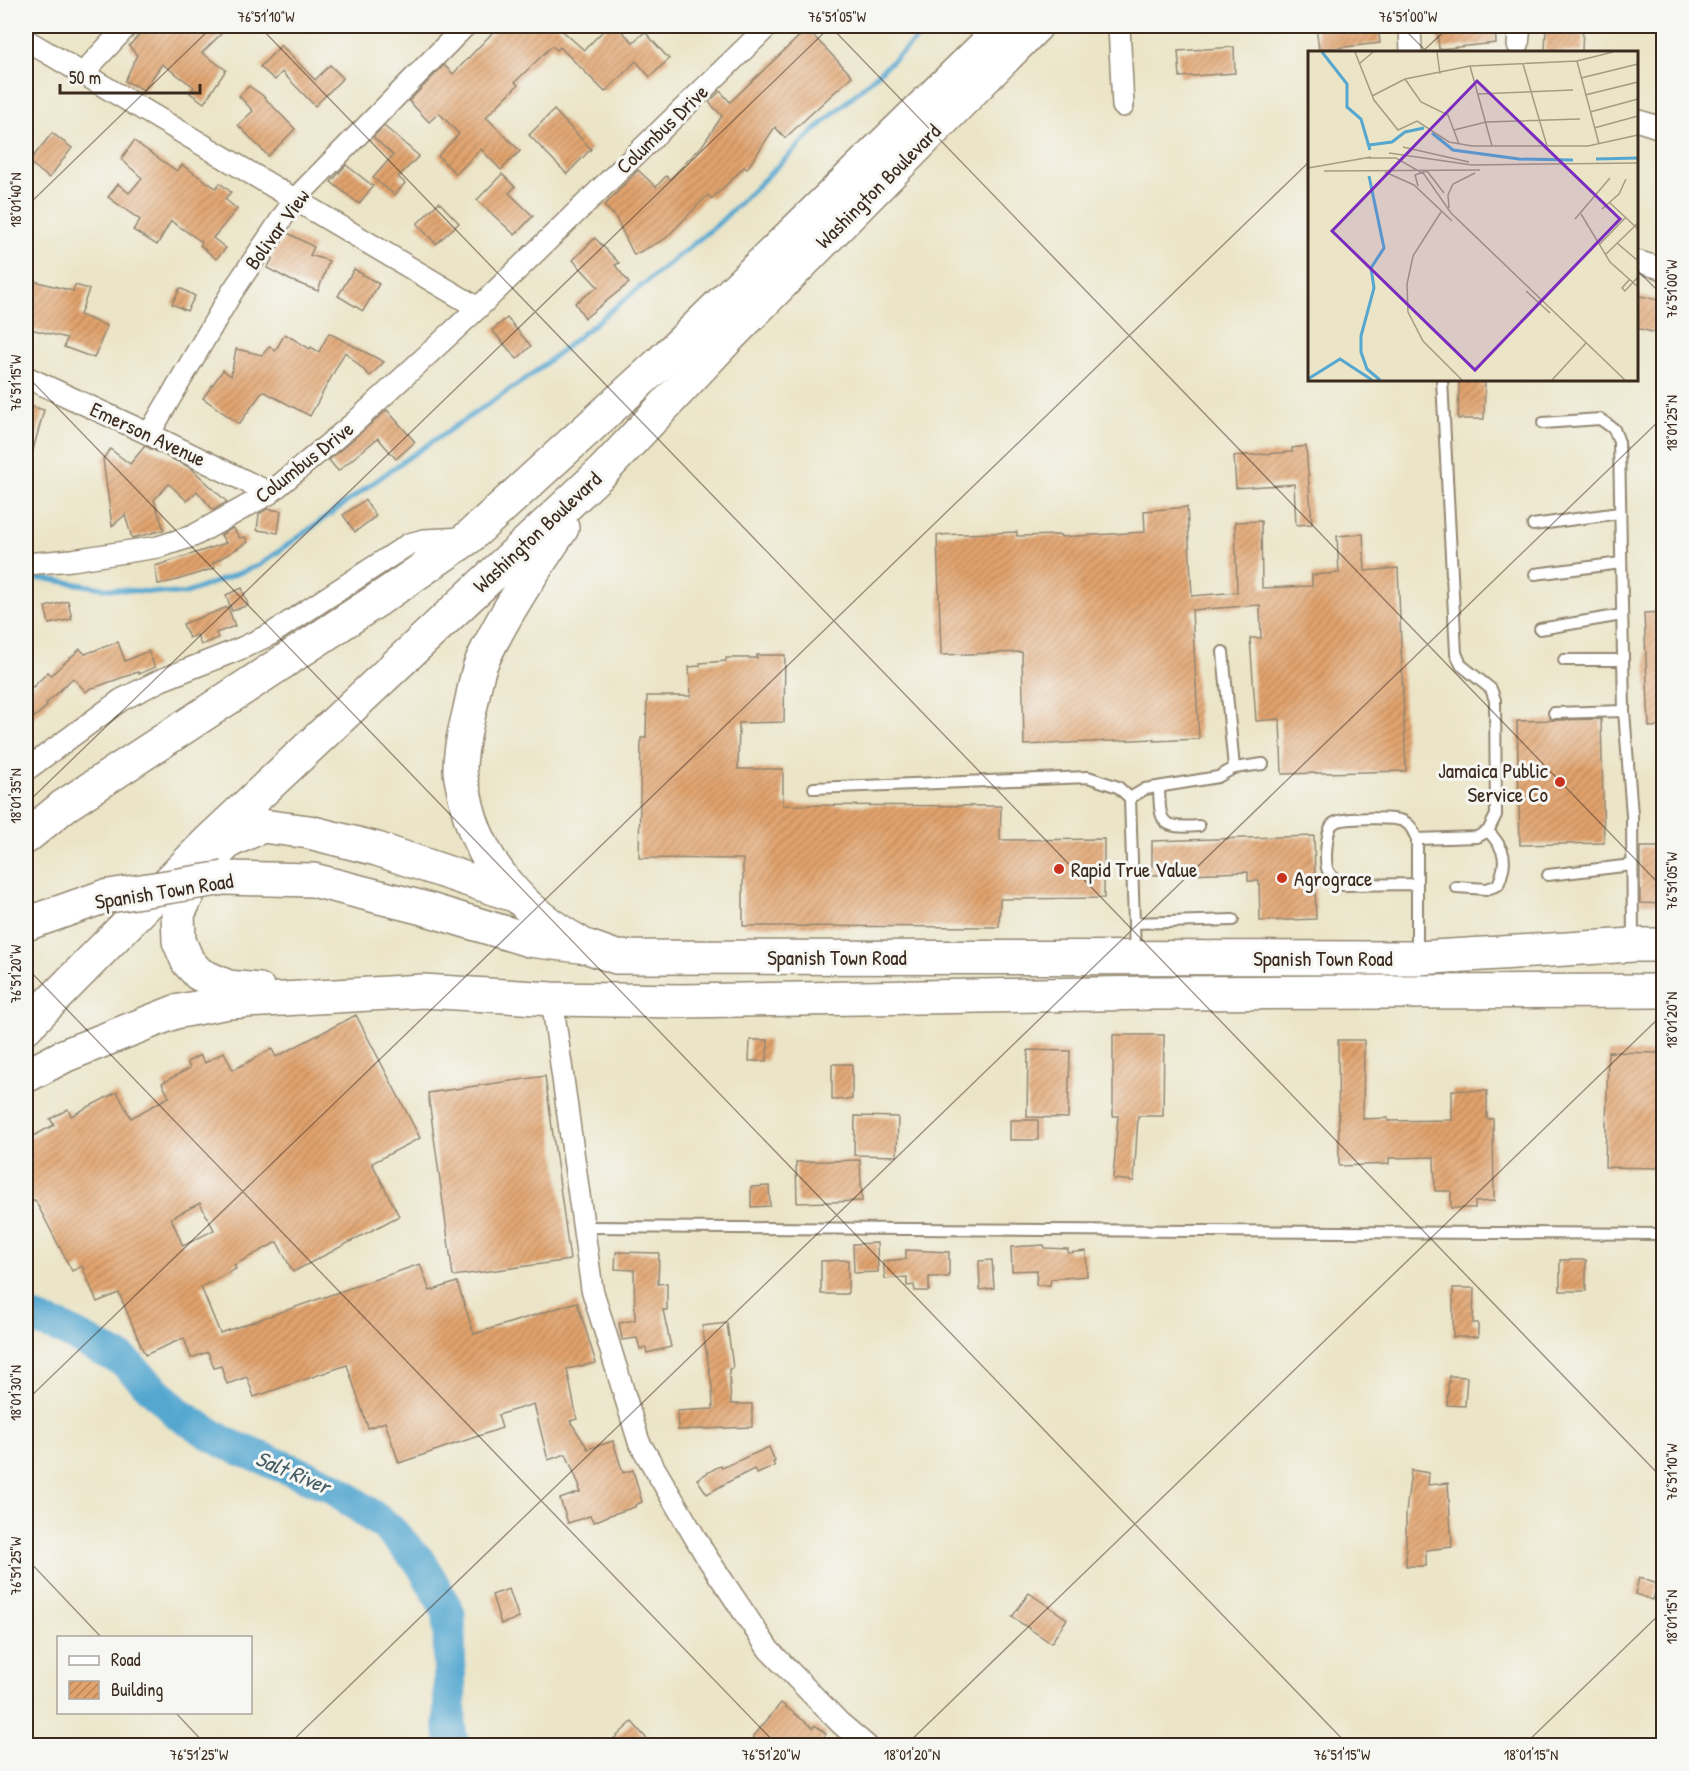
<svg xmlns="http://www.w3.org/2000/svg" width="1689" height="1771" font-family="'Patrick Hand',sans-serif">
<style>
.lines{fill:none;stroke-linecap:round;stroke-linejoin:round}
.stream{stroke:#55a7d0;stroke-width:5}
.river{stroke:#55a7d0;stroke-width:33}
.building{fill:url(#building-hatch);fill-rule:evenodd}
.lane-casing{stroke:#938772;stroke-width:14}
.street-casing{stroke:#938772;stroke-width:24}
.highway-casing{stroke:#938772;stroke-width:36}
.lane{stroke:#fff;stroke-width:10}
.street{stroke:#fff;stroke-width:21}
.highway{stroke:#fff;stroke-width:33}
.highway-bridge-casing{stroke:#938772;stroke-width:36;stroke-linecap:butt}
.highway-bridge{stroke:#fff;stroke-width:33}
.ticks{fill:none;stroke:#3b2a1e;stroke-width:1.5;stroke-opacity:0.45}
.poi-dot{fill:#c8321e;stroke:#f6f6f2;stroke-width:2}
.labels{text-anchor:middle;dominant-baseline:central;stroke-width:6;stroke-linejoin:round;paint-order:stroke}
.street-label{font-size:21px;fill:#3b2a1e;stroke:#f6f6f2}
.poi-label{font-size:21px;fill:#3b2a1e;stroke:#f6f6f2;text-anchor:start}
.water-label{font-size:22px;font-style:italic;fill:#455c65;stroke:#f6f6f2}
.inset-river{fill:none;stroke:#55a7d0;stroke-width:3}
.inset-road{fill:none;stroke:#a59a83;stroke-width:1.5}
.view{fill:#7b2cbf;fill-opacity:0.15;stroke:#7b2cbf;stroke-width:3}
.inset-edge{fill:none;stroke:#3b2a1e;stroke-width:3}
.neatline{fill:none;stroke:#3b2a1e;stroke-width:2}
.ticks-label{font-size:15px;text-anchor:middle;fill:#3b2a1e}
</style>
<defs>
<pattern id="building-hatch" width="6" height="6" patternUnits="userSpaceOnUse" patternTransform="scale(1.5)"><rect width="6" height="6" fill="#e1a36d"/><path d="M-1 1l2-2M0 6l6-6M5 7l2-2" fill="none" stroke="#b88559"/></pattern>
</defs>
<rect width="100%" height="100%" fill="#f6f6f2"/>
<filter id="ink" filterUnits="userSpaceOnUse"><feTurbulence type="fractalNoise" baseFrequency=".0167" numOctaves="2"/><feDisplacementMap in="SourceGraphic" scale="12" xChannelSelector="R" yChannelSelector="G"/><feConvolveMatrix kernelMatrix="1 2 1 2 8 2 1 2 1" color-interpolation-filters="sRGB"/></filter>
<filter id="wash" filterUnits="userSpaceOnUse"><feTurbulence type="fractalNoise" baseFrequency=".008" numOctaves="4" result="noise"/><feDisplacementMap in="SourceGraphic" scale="24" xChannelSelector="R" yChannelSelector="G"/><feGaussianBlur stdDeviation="1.35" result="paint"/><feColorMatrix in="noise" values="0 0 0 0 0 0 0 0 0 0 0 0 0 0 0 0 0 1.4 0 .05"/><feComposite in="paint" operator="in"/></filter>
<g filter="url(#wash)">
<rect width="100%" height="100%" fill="#ebe4c6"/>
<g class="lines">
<polyline class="stream" points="26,579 46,579 109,589 184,594 260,565 402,462 530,376 718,224 813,132 931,26"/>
<polyline class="river" points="26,1316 60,1328 124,1361 180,1415 225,1443 331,1486 387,1527 421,1563 449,1613 450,1733 454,1746"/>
</g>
<g id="blocks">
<g class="building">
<polygon points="144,26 229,26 202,53 226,70 204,103 190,93 194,87 162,64 144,90 125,81 137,55 129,46 139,35 137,33"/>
<polygon points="499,26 557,26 584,50 608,26 616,26 633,42 645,32 669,59 650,77 636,61 605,92 560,47 557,50 552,46 515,82 518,85 486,117 520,151 501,170 481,149 456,174 438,156 459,134 439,113 429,122 409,101 444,65 453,74"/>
<polygon points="1316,26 1378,26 1380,43 1319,50"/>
<polygon points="1437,26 1495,26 1496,43 1439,49"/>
<polygon points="1546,26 1583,26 1582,52 1545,52"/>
<polygon points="807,29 852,76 785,138 775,127 747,169 744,167 712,199 708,195 665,239 634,255 615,216 604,206 638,170 656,187 666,176 670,179 702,146 722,116 709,102 720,91 730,102"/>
<polygon points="281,45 315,80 330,65 343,78 315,106 282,72 275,80 260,67"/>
<polygon points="1234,47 1235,73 1180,77 1178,51"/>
<polygon points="249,86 262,95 295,129 268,156 238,125 253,111 239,96"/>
<polygon points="554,110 591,149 567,174 529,135"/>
<polygon points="384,126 419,156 398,177 405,183 395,195 373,178 393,155 373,137"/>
<polygon points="52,133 72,148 49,178 29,162"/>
<polygon points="134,141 177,171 182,165 216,188 220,183 231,192 225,199 237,209 213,238 226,248 216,259 200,245 202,242 171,221 157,245 133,230 140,220 108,197 118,184 129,193 142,178 121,159"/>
<polygon points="346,165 373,186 359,204 331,182"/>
<polygon points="502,174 515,187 509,193 533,216 515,235 477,200"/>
<polygon points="439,202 459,223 436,244 417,224"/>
<polygon points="288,233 314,247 310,255 329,261 318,291 290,280 267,268 273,258 271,257"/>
<polygon points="595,238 619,263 615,265 629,283 585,318 575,303 598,287 573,260"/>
<polygon points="354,269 379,284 363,311 338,296"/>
<polygon points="34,281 73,291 75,285 89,289 80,315 107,326 94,358 64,347 67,338 30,329 32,323 26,321 26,313"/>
<polygon points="180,288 195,296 187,311 172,304"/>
<polygon points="1636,295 1664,301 1664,335 1636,328"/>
<polygon points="507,318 531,346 517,359 492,330"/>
<polygon points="329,333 384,362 370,376 345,352 310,416 263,391 239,424 203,398 223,370 231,376 236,349 262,355 270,346 275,351 285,334 310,349 311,347 319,352"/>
<polygon points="1459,380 1485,380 1484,419 1458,419"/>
<polygon points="26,405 44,410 30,461 26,461"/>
<polygon points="387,410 415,442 396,459 378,438 338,471 329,460"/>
<polygon points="145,446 191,468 227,502 213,510 197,491 187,501 169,484 154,500 164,530 132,538 125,515 112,526 103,459 110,449 130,464"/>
<polygon points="1306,446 1312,524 1296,525 1294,484 1236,488 1234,456 1292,452 1292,448"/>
<polygon points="365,500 376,516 355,532 343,515"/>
<polygon points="1187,507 1192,596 1237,592 1235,522 1261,521 1262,588 1312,586 1312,575 1339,573 1337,536 1363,534 1365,571 1398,568 1406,771 1282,774 1280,719 1256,721 1250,638 1261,638 1260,605 1192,610 1199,739 1154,741 1154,739 1024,745 1022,652 941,655 937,535 1017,532 1017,536 1061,535 1061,537 1145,532 1144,511"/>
<polygon points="267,509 281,511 278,533 257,530 259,514"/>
<polygon points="233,528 240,538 245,537 248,542 213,563 215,568 174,581 158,584 155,566 226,543 221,535"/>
<polygon points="242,588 248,605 232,611 226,595"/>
<polygon points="68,601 72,619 49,624 45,607"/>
<polygon points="228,607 235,626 216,633 218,638 201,645 197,635 189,638 183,624"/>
<polygon points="1664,612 1664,726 1649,727 1644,613"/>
<polygon points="118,642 125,661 148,651 155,667 139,674 138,672 93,688 92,687 86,692 73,678 46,704 47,706 26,724 26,682 33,687 48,672 51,675 80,649 85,654"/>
<polygon points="757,655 785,655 784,722 739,723 738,769 783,769 783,805 1001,806 1000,840 1104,839 1104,898 1000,899 999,927 743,926 743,859 639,858 641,738 646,738 647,696 691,696 689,667 700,666 700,663 726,661 726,658 757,658"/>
<polygon points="1601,719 1604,843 1520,845 1517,721"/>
<polygon points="1314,836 1316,919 1260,921 1259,881 1248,881 1248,872 1152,875 1152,841"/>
<polygon points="1640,847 1664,847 1664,904 1640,903"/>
<path d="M 356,1015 L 420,1138 L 372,1163 L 399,1216 L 293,1272 L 277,1242 L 234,1265 L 236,1269 L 201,1287 L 220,1333 L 420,1264 L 430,1291 L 457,1282 L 474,1334 L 577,1302 L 596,1363 L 567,1369 L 577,1419 L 570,1421 L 588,1449 L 613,1441 L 623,1473 L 633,1470 L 642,1502 L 635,1505 L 635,1507 L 610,1515 L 594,1522 L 590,1516 L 568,1523 L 560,1499 L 580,1492 L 578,1488 L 580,1487 L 566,1454 L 548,1460 L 534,1404 L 498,1415 L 502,1428 L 399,1463 L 385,1422 L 368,1428 L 347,1365 L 254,1397 L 247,1377 L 227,1384 L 221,1366 L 214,1368 L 208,1352 L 191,1358 L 184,1338 L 145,1355 L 119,1293 L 97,1302 L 82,1266 L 72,1271 L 35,1200 L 26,1205 L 26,1140 L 54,1125 L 50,1119 L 68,1109 L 71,1116 L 117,1092 L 131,1118 L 169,1097 L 162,1083 L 190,1068 L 187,1062 L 200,1055 L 205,1063 L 224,1052 L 233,1070 L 272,1049 L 276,1057 ZM 200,1203 L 214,1230 L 183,1246 L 171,1218 Z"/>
<polygon points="1113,1035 1164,1035 1163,1116 1138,1116 1134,1181 1113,1179 1118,1116 1113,1116"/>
<polygon points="750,1040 768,1040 767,1061 749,1061"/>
<polygon points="1338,1040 1364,1040 1363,1119 1388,1118 1388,1121 1452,1120 1452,1090 1487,1091 1487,1119 1493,1119 1494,1201 1475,1202 1475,1208 1451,1208 1451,1191 1435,1191 1434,1157 1389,1158 1389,1164 1339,1166"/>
<polygon points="1028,1050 1070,1051 1068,1118 1027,1117"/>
<polygon points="1608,1052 1661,1053 1659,1168 1605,1167"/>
<polygon points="832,1064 852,1064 852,1099 832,1100"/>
<polygon points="545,1076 570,1260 453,1276 428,1093"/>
<polygon points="855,1116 898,1117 897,1156 854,1155"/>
<rect x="1010" y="1120" width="28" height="20"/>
<polygon points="860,1160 862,1201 797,1203 796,1162"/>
<polygon points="769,1186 770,1206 751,1207 751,1187"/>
<polygon points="877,1243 878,1272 854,1273 853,1244"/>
<polygon points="1044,1245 1045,1248 1068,1249 1068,1253 1086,1251 1087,1276 1051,1279 1050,1285 1036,1285 1037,1270 1012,1271 1011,1247"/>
<polygon points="906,1250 949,1252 949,1277 929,1277 929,1291 915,1291 914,1285 907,1286 907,1277 885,1279 883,1261 906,1259"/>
<polygon points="616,1252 659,1253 658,1284 667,1283 667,1310 663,1310 671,1347 647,1353 646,1348 640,1349 637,1338 622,1340 619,1323 635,1320 634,1270 615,1269"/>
<polygon points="848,1260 848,1294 821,1294 821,1261"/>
<polygon points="992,1260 994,1288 980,1290 979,1261"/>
<rect x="1560" y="1260" width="26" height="31"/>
<polygon points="1453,1288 1474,1288 1473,1323 1478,1323 1478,1337 1453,1337"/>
<polygon points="727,1323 733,1368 729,1369 731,1404 752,1404 752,1427 678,1430 677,1411 713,1409 712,1386 702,1326"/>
<polygon points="1449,1376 1467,1377 1465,1406 1447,1405"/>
<polygon points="769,1447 775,1461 773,1462 775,1466 757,1474 754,1469 730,1481 707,1494 697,1479 721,1465 722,1468"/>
<polygon points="1411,1470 1429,1473 1428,1485 1448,1483 1452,1547 1426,1550 1426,1566 1406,1566 1406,1513"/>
<polygon points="1639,1578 1658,1584 1653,1600 1635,1594"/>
<polygon points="509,1589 519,1618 501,1624 492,1595"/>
<polygon points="1029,1593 1067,1619 1051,1643 1012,1617"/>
<polygon points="781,1703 813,1728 815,1725 826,1734 817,1746 764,1746 753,1737"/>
<polygon points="632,1722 653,1746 606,1746"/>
</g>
</g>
</g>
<g filter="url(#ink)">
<use href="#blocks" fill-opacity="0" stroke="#938772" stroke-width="1.5"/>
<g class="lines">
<defs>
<g id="lane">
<polyline points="1543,423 1600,419 1614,429 1619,442 1624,711 1632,815 1633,941"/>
<polyline points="1533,525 1619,513"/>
<polyline points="1535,574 1621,563"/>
<polyline points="1540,629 1622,615"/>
<polyline points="1223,652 1234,768"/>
<polyline points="1564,660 1623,660"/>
<polyline points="1554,713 1624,711"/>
<path d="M 1159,787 C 1160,823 1160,829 1199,826"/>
<polyline points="814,788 1088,777 1118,787 1130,798 1135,955"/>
<polyline points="1130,798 1145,789 1218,777 1234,768 1263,764"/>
<polyline points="1417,839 1477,837 1488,831 1496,815 1495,700 1491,689 1461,665 1456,653 1442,380"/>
<polyline points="1548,875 1632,865"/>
<path d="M 1417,884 L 1343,885 C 1337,881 1329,876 1327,868 C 1325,859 1326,828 1334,823 C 1342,817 1394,817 1403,821 C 1412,825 1413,832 1417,839 L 1417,954"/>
<path d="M 1456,887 L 1487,889 L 1498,885 C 1508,861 1506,850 1488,831"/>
<polyline points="1134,923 1233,920"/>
<polyline points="584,1227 1664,1234"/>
</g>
<g id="street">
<polyline points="1119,26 1123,106"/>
<polyline points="1410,26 1411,52"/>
<polyline points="26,40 478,308"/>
<polyline points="1518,45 1520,26"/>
<polyline points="82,74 127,26"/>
<polyline points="1636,120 1664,129"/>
<polyline points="1636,261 1664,269"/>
<polyline points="26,377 149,434 270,493"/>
<polyline points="149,434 232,292 295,199 465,26"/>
<polyline points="26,564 72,560 158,547 193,536 270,493 355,422 478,308 768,26"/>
<polyline points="26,770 121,700 161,680 242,648 271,634 409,544 424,540 465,538"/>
<polyline points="552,999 592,1289 639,1442 706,1556 769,1650 840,1723 867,1746"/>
</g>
<g id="highway">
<path d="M 562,528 C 533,571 504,614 482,661 C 476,674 474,691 471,705 C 466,726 460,748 460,769 C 460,777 463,787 465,796 C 477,860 521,911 578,942"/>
<polyline points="26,837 64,806 388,593 468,538 659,364 1005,26"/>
<polyline points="224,878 313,880 423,908 529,940 588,947 616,957 1417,958 1633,945 1664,945"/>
<polyline points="26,924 103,897"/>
<polyline points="259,990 228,987 199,974 188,962 179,941 178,914 200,869 229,841 262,826 309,832 377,849 517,896"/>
<polyline points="26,1027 208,842 604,470 731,335 1036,26"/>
<polyline points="26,1076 66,1055 175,1012 228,1002 423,991 552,999 681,1001 1153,993 1664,991"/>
</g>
</defs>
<use href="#lane" class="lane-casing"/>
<use href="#street" class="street-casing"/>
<use href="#highway" class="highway-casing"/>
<use href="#lane" class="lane"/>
<use href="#street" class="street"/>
<use href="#highway" class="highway"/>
<defs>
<polyline id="highway-bridge" points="103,897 224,878"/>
</defs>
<use href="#highway-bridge" class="highway-bridge-casing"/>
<use href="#highway-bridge" class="highway-bridge"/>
</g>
</g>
<path class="ticks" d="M 259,26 L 1664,1480M 830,26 L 1664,889M 1401,26 L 1427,52M 1422,52 L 1450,26M 26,207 L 213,26M 1636,269 L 1664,297M 26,375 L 1349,1746M 26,804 L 831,26M 26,967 L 778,1746M 26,1401 L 1310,161M 26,1558 L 102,1638M 175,1712 L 207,1746M 287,1746 L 1664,416M 905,1746 L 1664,1013M 1523,1746 L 1664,1610"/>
<g class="poi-dot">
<circle cx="1560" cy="782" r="6"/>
<circle cx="1059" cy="869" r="6"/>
<circle cx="1282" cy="878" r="6"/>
</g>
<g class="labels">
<g class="street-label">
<text transform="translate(662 129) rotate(-44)">Columbus Drive</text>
<text transform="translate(878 186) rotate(-45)">Washington Boulevard</text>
<text transform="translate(277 229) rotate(-54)">Bolivar View</text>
<text transform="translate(148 434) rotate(25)">Emerson Avenue</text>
<text transform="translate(304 462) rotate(-38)">Columbus Drive</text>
<text transform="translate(537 532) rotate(-43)">Washington Boulevard</text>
<text transform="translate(164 891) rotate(-9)">Spanish Town Road</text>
<text x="837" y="957">Spanish Town Road</text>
<text x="1323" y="958">Spanish Town Road</text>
</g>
<g class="poi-label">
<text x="1548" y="770" text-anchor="end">Jamaica Public<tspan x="1548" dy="24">Service Co</tspan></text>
<text x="1071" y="869">Rapid True Value</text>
<text x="1294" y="878">Agrograce</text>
</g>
<g class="water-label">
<text transform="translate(293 1472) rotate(23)">Salt River</text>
</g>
</g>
<g transform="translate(1308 51)">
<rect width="330" height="330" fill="#ebe4c6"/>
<path class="inset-river" d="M 14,1 L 39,33 L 39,56 L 53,68 L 62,99M 124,82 L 145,99 L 211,108 L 265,109M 61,94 L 84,91 L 97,81 L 116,77M 288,108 L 330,107M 61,125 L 76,197 L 63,217 L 66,237 L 53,285 L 53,301 L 59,318 L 72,329M 0,328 L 32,308 L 64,329"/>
<path class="inset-road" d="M 47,1 L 66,49 L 90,79 L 109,70 L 141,91 L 164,95 L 280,95 L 330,84M 129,1 L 132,23M 269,10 L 291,93M 51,13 L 65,1M 215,13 L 239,95M 162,15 L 184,95M 273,27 L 330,13M 97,28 L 113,51 L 140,64 L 151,93M 170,43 L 265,39M 277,44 L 330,31M 64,45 L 97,28 L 162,15 L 269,10 L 305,1M 282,61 L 330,48M 286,77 L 330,65M 146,79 L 178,71 L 272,68M 95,96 L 161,111M 81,102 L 164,114 L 330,112M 59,107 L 88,107 L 116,123 L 143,162 L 317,329M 0,117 L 63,106M 16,120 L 172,119M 77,121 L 106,134 L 144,170M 110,135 L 107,124 L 119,120 L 136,142M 302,152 L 330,178M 141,157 L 140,144 L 145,133 L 167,122M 294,158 L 311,143 L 318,128M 133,161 L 105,205 L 99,233 L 100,261 L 115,290 L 154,329M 273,163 L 302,211 L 330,236M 267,168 L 302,127M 309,192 L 329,209M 291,194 L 318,166M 297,204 L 330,172M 321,229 L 314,237 L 317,240 L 330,226M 218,240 L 242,262M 244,329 L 278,292"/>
<path class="view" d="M 169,30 L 312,168 L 167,319 L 24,180 Z"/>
<rect width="330" height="330" class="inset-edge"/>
</g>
<rect width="1689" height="1771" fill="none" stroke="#f6f6f2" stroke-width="66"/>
<rect x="57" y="1636" width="195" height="78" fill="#f6f6f2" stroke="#aba49d" stroke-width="1.5"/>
<rect x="69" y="1656" width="30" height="9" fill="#ffffff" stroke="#aba49d" stroke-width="1.5"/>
<text x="111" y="1666" font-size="18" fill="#3b2a1e">Road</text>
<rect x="69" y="1681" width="30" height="18" fill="url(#building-hatch)" stroke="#aba49d" stroke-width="1.5"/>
<text x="111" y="1696" font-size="18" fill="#3b2a1e">Building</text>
<path d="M60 84v9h140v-9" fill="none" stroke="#3b2a1e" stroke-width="3"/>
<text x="69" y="84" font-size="18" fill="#3b2a1e" stroke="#f6f6f2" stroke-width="4.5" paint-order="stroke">50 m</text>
<rect x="33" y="33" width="1623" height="1705" class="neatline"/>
<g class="ticks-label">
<text x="266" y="22">76°51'10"W</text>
<text x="837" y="22">76°51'05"W</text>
<text x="1408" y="22">76°51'00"W</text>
<text transform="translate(16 200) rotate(-90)" y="5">18°01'40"N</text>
<text transform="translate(1672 289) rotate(-90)" y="5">76°51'00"W</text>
<text transform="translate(16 383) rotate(-90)" y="5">76°51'15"W</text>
<text transform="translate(1672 423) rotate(-90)" y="5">18°01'25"N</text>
<text transform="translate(16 796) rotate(-90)" y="5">18°01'35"N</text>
<text transform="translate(1672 881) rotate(-90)" y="5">76°51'05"W</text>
<text transform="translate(16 974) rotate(-90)" y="5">76°51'20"W</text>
<text transform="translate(1672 1020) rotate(-90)" y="5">18°01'20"N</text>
<text transform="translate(16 1393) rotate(-90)" y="5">18°01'30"N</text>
<text transform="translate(1672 1472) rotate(-90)" y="5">76°51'10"W</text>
<text transform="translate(16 1566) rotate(-90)" y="5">76°51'25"W</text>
<text transform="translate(1672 1617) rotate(-90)" y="5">18°01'15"N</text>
<text x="199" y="1760">76°51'25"W</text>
<text x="771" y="1760">76°51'20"W</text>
<text x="912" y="1760">18°01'20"N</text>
<text x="1342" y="1760">76°51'15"W</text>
<text x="1531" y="1760">18°01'15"N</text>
</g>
</svg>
